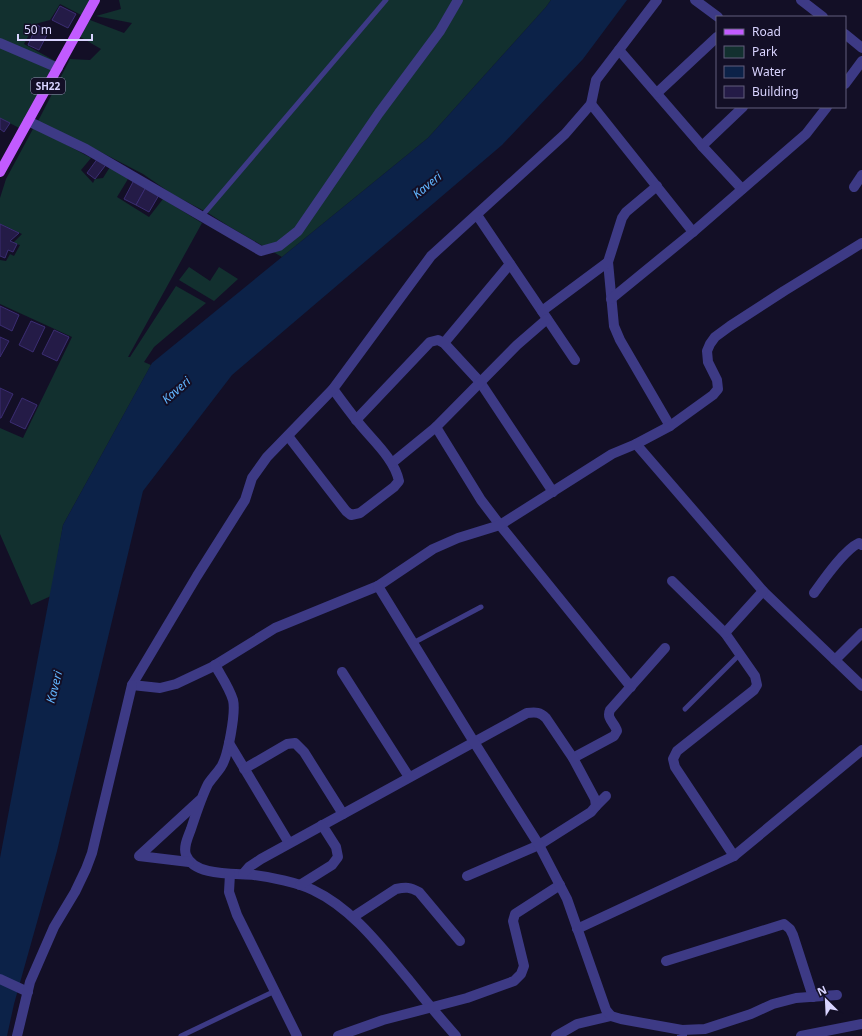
<svg xmlns="http://www.w3.org/2000/svg" width="862" height="1036" font-family="'Noto Sans',sans-serif">
<style>
.green{fill:#12302f}
.water{fill:#0c2248}
.building{fill:#241b47;stroke:#3b2d73}
.lines{fill:none;stroke-linecap:round;stroke-linejoin:round}
.lane{stroke:#3d3a85;stroke-width:5}
.street{stroke:#3d3a85;stroke-width:10}
.primary{stroke:#c25bff;stroke-width:10}
.labels{text-anchor:middle;dominant-baseline:central;stroke-width:4;stroke-linejoin:round;paint-order:stroke}
.shield{fill:#130f26;stroke:#9e99be;stroke-width:1}
.shield-label{font-size:10px;font-weight:bold;fill:#d9d4ff}
.water-label{font-size:12px;font-style:italic;fill:#62b6ff;stroke:#130f26}
</style>
<rect width="100%" height="100%" fill="#130f26"/>
<g class="green">
<polygon points="0,0 92,0 83,16 60,4 50,20 35,24 24,44 57,62 23,130 0,118"/>
<polygon points="119,0 551,0 546,7 428,138 282,257 230,227 208,213 172,194 143,174 91,147 37,123 70,59 90,60 101,49 77,35 90,20 124,33 132,23 96,16 121,9"/>
<polygon points="34,127 91,158 81,170 93,183 95,179 103,178 110,167 128,179 117,197 149,217 163,199 202,223 128,357 130,357 176,286 206,303 154,347 144,362 151,365 63,525 51,596 31,605 0,534 0,428 23,438 72,337 0,304 0,260 6,261 10,254 14,256 20,245 13,243 22,234 0,224 0,198 6,179"/>
<polygon points="189,267 210,281 219,267 238,279 214,301 179,280"/>
</g>
<polygon class="water" points="551,0 627,0 583,59 502,145 232,375 143,491 57,851 14,1004 7,1036 0,1036 0,858 63,525 152,363 428,138 546,7"/>
<g class="building">
<polygon points="60,6 76,14 68,28 52,20"/>
<polygon points="37,25 49,31 39,50 28,45"/>
<polygon points="0,118 10,123 4,132 0,129"/>
<polygon points="98,158 108,162 95,179 87,173"/>
<polygon points="134,180 146,187 136,205 124,199"/>
<polygon points="146,187 159,195 149,212 136,205"/>
<polygon points="0,224 19,233 10,241 17,244 13,252 8,250 5,258 0,256"/>
<polygon points="0,306 19,315 12,331 0,325"/>
<polygon points="31,321 45,327 33,352 19,345"/>
<polygon points="54,330 69,337 57,361 42,354"/>
<polygon points="0,337 9,341 0,357"/>
<polygon points="0,388 13,394 1,418 0,418"/>
<polygon points="22,398 37,405 25,429 10,422"/>
</g>
<g class="lines">
<g class="lane">
<polyline points="202,216 386,0"/>
<polyline points="413,643 481,607"/>
<polyline points="685,709 740,654"/>
<polyline points="181,1036 275,991"/>
</g>
<g class="street">
<polyline points="695,0 718,17"/>
<polyline points="801,0 823,17"/>
<polyline points="845,34 862,48"/>
<polyline points="0,43 58,68"/>
<polyline points="619,50 702,146"/>
<polyline points="845,84 862,61"/>
<polyline points="657,93 717,37"/>
<polyline points="591,104 693,232"/>
<polyline points="28,121 86,149 261,251 279,246 298,231 379,113 440,31 458,0"/>
<polyline points="657,186 626,212 622,218 608,262 614,326 620,340 670,426"/>
<polyline points="854,187 862,175"/>
<polyline points="742,189 702,146 743,107"/>
<polyline points="477,215 575,360"/>
<polyline points="611,299 693,232 806,134 827,107"/>
<polyline points="542,311 608,262"/>
<polyline points="444,343 510,264"/>
<polyline points="356,420 430,342 438,340 444,343 480,382 553,492"/>
<polyline points="436,427 481,500 500,525 631,687"/>
<path d="M 288,436 L 346,511 L 351,515 L 360,513 L 394,487 L 399,481 C 394,458 372,440 358,422 C 349,411 341,400 333,389"/>
<polyline points="636,444 763,591 862,686"/>
<polyline points="392,463 436,427 517,345 547,319"/>
<polyline points="672,581 725,633 755,676 757,685 754,690 677,751 673,759 675,767 734,856"/>
<polyline points="378,586 275,628 212,667 176,684 160,688 132,685 197,576 245,500 252,478 267,457 333,389 431,256 565,134 591,104 596,80 657,0"/>
<path d="M 814,593 C 824,579 844,550 859,543 L 862,545"/>
<polyline points="725,633 763,591"/>
<polyline points="835,660 862,633"/>
<path d="M 215,665 C 221,676 229,687 233,700 C 236,712 228,757 221,767 C 217,773 212,778 208,784 C 201,798 196,814 191,829 C 188,837 183,847 186,855 C 194,877 236,873 254,875 C 271,877 299,883 313,890 C 353,909 381,947 409,980 C 424,999 440,1018 456,1036"/>
<polyline points="342,672 409,777"/>
<polyline points="229,743 289,843"/>
<path d="M 573,758 L 614,736 L 617,731 C 615,723 606,719 610,710 L 665,648"/>
<polyline points="244,769 287,744 295,743 304,752 343,814"/>
<polyline points="596,806 606,796"/>
<polyline points="189,862 139,856 200,800"/>
<polyline points="230,874 229,892 237,915 297,1036"/>
<path d="M 243,874 L 249,867 L 261,859 L 527,713 C 536,712 540,712 546,718 L 573,758 L 595,799 L 596,806 L 591,812 L 539,845 L 467,876"/>
<polyline points="300,885 332,865 338,857 336,847 322,825"/>
<path d="M 353,917 L 396,889 C 406,887 410,887 419,892 L 460,941"/>
<polyline points="577,929 734,856 862,750"/>
<polyline points="666,961 784,924 790,929 793,935 813,997"/>
<polyline points="0,979 28,992"/>
<polyline points="682,1030 705,1029 751,1014 773,1004 796,998 837,995"/>
<polyline points="17,1036 30,982 54,927 75,892 86,869 92,853 132,685"/>
<polyline points="338,1036 383,1020 467,998 514,981 521,974 524,966 513,921 515,914 560,885"/>
<polyline points="556,1036 577,1024 611,1016"/>
<polyline points="682,1036 682,1030 621,1019 611,1016 606,1010 567,899 539,845 474,742 378,586 433,549 458,538 500,525 612,454 636,444 670,426 713,395 718,389 717,380 708,362 707,351 710,344 715,337 730,326 784,291 862,243"/>
<polyline points="801,1036 862,1024"/>
</g>
<polyline class="primary" points="0,172 95,0"/>
</g>
<g class="labels">
<rect class="shield" x="31" y="78" width="34" height="16" rx="3"/>
<g class="shield-label">
<text x="48" y="86">SH22</text>
</g>
<g class="water-label">
<text transform="translate(427 185) rotate(-39)">Kaveri</text>
<text transform="translate(176 390) rotate(-41)">Kaveri</text>
<text transform="translate(54 687) rotate(-76)">Kaveri</text>
</g>
</g>
<rect x="716" y="16" width="130" height="92" fill="#130f26" stroke="#625e7d"/>
<rect x="724" y="29" width="20" height="6" fill="#c25bff" stroke="#625e7d"/>
<text x="752" y="36" font-size="12" fill="#d9d4ff">Road</text>
<rect x="724" y="46" width="20" height="12" fill="#12302f" stroke="#625e7d"/>
<text x="752" y="56" font-size="12" fill="#d9d4ff">Park</text>
<rect x="724" y="66" width="20" height="12" fill="#0c2248" stroke="#625e7d"/>
<text x="752" y="76" font-size="12" fill="#d9d4ff">Water</text>
<rect x="724" y="86" width="20" height="12" fill="#241b47" stroke="#625e7d"/>
<text x="752" y="96" font-size="12" fill="#d9d4ff">Building</text>
<g transform="translate(826 1000) rotate(336)" stroke="#130f26" stroke-width="3" paint-order="stroke">
<path d="M0-3L7 15L0 10L-7 15Z" fill="#d9d4ff"/>
<text y="-6" font-size="11" font-weight="bold" text-anchor="middle" fill="#d9d4ff">N</text>
</g>
<path d="M18 34v6h74v-6" fill="none" stroke="#d9d4ff" stroke-width="2"/>
<text x="24" y="34" font-size="12" fill="#d9d4ff" stroke="#130f26" stroke-width="3" paint-order="stroke">50 m</text>
</svg>
